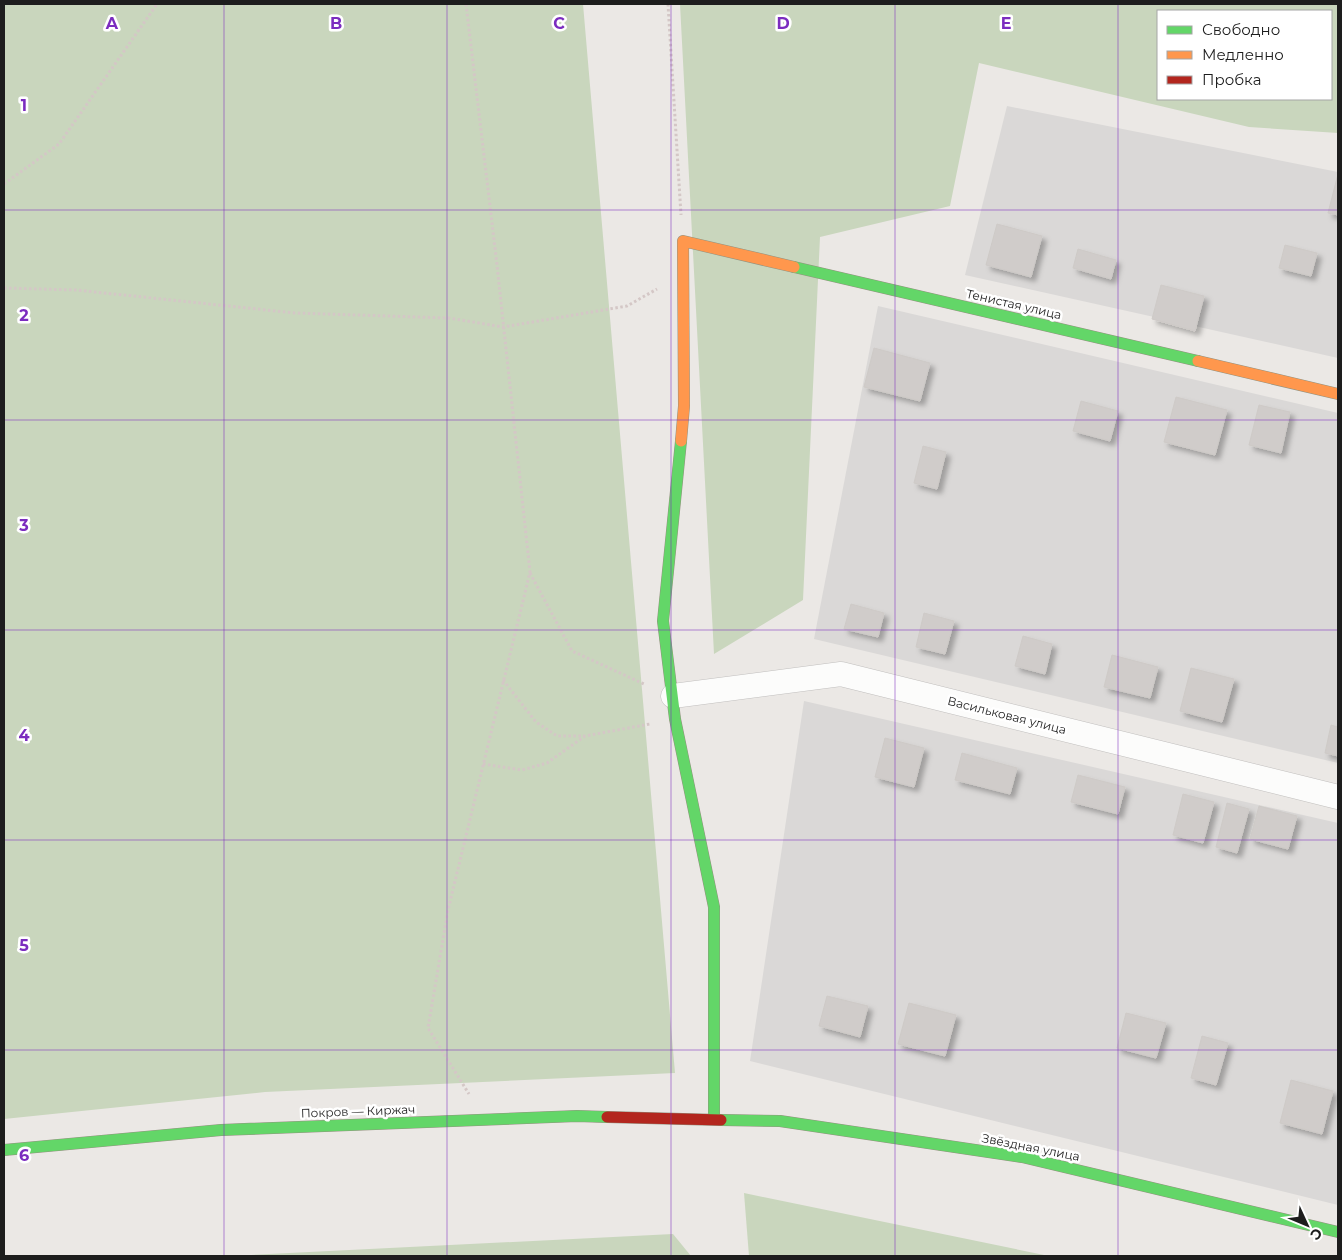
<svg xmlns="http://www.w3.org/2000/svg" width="1342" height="1260" font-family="Montserrat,sans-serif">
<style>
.residential{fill:#dad8d7}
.forest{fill:#c9d6bd;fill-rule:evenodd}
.building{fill:#d0ccca;stroke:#cecac7;filter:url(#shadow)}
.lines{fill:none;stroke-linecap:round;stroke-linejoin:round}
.street-casing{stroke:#c1bfbe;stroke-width:25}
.fast-casing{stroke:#93927f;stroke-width:12}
.slow-casing{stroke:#93927f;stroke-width:12}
.jam-casing{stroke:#93927f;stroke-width:12}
.path{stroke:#d4c7c6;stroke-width:3;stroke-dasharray:2.5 2.5;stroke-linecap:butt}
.street{stroke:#fcfcfb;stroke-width:24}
.fast{stroke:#63d668;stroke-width:11}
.slow{stroke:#ff974d;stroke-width:11}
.jam{stroke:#b3261e;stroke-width:11}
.grid{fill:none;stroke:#7b2cbf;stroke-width:1;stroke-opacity:0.55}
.labels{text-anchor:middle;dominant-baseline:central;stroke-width:5;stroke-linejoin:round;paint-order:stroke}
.street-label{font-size:12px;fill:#1d1d1d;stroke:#fff}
.grid-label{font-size:16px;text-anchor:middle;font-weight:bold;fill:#7b2cbf;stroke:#fff;stroke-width:5;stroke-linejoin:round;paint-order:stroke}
</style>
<defs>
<filter id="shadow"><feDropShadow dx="4.5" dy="4.5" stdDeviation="2.5" flood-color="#0004"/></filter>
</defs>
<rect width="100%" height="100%" fill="#ebe8e5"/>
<g class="residential">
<polygon points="1007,106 1338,172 1338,358 965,275"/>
<polygon points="878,306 1338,413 1338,763 814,639"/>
<polygon points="804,701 1338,823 1338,1205 750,1061"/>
</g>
<g class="forest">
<polygon points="4,4 583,4 675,1073 265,1092 4,1119"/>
<path d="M 680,4 L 1338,4 L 1338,133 L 1249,127 L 979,63 L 950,206 L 820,237 L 803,600 L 714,654 ZM 1158,11 L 1331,11 L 1331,99 L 1158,99 Z"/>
<polygon points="744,1193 1049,1256 749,1256"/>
<polygon points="673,1234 691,1256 231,1256"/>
</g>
<g class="building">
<polygon points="1338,174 1338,215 1328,213"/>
<polygon points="997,224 1042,236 1031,277 986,265"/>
<polygon points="1285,245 1317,253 1311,276 1279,268"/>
<polygon points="1078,249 1116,260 1111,279 1073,268"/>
<polygon points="1161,285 1204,296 1195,331 1152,319"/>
<polygon points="874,348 930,363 920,401 864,387"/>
<polygon points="1176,397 1227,410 1215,455 1164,442"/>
<polygon points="1081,401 1118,411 1110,441 1073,431"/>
<polygon points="1259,405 1290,412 1281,453 1249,445"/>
<polygon points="923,446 946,452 937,489 914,483"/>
<polygon points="851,604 884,613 878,637 844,629"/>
<polygon points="924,613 954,621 945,654 916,647"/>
<polygon points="1023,636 1052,644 1045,674 1015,666"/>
<polygon points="1112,655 1158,667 1150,698 1104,687"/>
<polygon points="1191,668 1234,679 1222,722 1180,711"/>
<polygon points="1331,725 1338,727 1338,756 1325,753"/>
<polygon points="885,738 924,748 914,787 875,777"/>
<polygon points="962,753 1017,768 1010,794 955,780"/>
<polygon points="1078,775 1125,787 1118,814 1071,802"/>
<polygon points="1183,794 1214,802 1203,843 1173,835"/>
<polygon points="1227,803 1249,809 1237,853 1216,847"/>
<polygon points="1259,806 1297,816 1288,849 1250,839"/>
<polygon points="827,996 868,1006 860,1037 819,1026"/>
<polygon points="909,1003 956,1015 945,1056 898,1044"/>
<polygon points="1126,1013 1166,1023 1156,1058 1117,1048"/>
<polygon points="1202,1036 1228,1043 1216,1085 1191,1078"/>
<polygon points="1291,1080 1333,1091 1322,1134 1280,1123"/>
</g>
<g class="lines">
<defs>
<polyline id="street" points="673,696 841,674 1338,797"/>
<g id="fast">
<polyline points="794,267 1198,361"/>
<polyline points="681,441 663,621 675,719 714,907 714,1119"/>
<polyline points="721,1120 780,1121 1022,1157 1338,1232"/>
<polyline points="4,1150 221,1130 577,1116 607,1117"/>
</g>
<g id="slow">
<polyline points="1198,361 1338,394"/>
<polyline points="681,441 684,406 683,241 794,267"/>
</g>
<polyline id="jam" points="607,1117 721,1120"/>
</defs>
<use href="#street" class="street-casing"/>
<use href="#fast" class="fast-casing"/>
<use href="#slow" class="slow-casing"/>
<use href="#jam" class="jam-casing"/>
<g class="path">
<polyline points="466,4 497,265 530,572 448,910 428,1028 469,1094"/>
<polyline points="668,4 681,215"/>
<polyline points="4,184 59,144 157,4"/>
<polyline points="4,288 76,290 295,313 449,318 503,327 627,306 657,289"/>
<polyline points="530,573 572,651 644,684"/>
<polyline points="503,680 536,722 557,736 584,736"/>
<polyline points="483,764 522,770 547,763 585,736 650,724"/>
</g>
<use href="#street" class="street"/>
<use href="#fast" class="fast"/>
<use href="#slow" class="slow"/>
<use href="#jam" class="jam"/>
</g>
<path class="grid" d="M 224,4 L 224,1256M 447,4 L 447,1256M 671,4 L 671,1256M 895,4 L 895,1256M 1118,4 L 1118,1256M 4,210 L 1338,210M 4,420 L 1338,420M 4,630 L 1338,630M 4,840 L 1338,840M 4,1050 L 1338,1050"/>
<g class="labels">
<g class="street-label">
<text transform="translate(1014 304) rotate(13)">Тенистая улица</text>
<text transform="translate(1007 715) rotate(14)">Васильковая улица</text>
<text transform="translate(358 1111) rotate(-2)">Покров — Киржач</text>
<text transform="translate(1031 1147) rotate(11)">Звёздная улица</text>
</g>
</g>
<g class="grid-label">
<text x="112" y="29">A</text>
<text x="336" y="29">B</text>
<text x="559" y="29">C</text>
<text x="783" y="29">D</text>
<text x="1006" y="29">E</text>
<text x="24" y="111">1</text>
<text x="24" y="321">2</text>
<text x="24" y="531">3</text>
<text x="24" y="741">4</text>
<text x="24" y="951">5</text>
<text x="24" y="1161">6</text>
</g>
<rect width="1342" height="1260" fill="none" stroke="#1d1d1d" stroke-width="10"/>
<rect x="1157" y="10" width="175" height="90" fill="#ffffff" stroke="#a5a5a5"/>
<rect x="1167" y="26" width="25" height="8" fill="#63d668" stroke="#a5a5a5"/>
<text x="1202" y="35" font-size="15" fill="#1d1d1d">Свободно</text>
<rect x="1167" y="51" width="25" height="8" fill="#ff974d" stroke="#a5a5a5"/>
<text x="1202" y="60" font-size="15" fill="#1d1d1d">Медленно</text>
<rect x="1167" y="76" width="25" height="8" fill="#b3261e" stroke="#a5a5a5"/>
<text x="1202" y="85" font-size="15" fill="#1d1d1d">Пробка</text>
<g transform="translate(1307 1225) rotate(134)" stroke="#ffffff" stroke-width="4" paint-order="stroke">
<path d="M0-4L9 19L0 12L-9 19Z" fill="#1d1d1d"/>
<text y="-8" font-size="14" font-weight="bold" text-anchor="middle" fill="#1d1d1d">С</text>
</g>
</svg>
